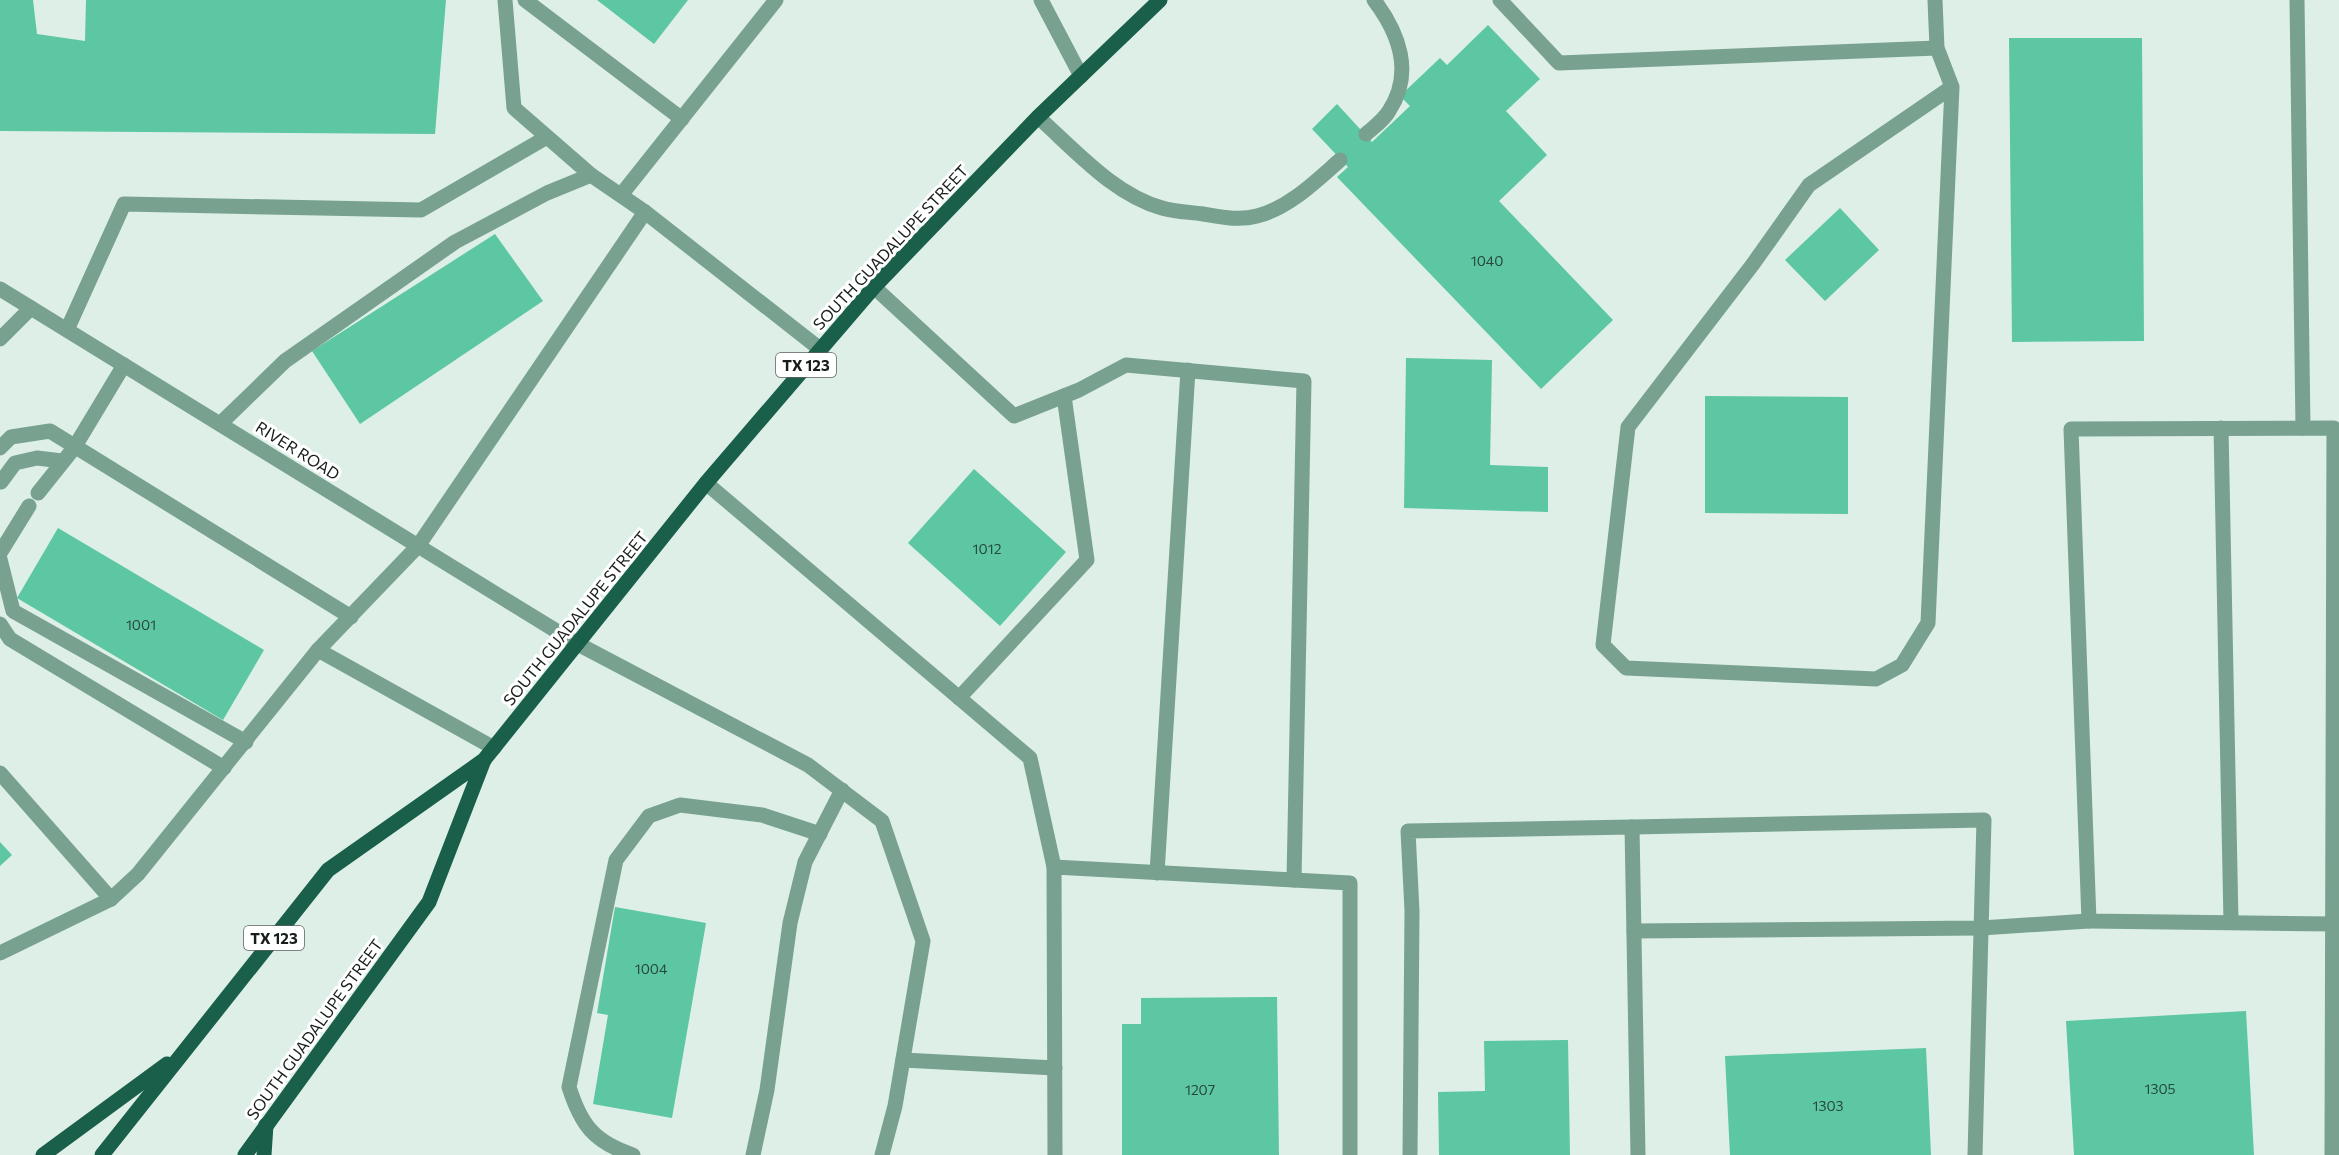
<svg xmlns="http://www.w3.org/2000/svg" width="2339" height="1155" font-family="Commissioner,sans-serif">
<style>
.building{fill:#5cc7a2}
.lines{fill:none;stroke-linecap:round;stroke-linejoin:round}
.lane{stroke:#78a190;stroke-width:15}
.street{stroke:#78a190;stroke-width:15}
.primary{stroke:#1a5f49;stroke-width:15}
.labels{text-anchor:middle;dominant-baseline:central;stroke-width:6;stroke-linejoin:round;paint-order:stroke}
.number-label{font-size:14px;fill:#28483c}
.shield{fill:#fff;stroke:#5d615f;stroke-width:1.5}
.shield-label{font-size:15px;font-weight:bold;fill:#171d1a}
.street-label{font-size:16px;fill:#171d1a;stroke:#fff}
</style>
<rect width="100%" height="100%" fill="#ddefe7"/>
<g class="building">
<polygon points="0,0 33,0 37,34 85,41 86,0 446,0 435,134 0,131"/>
<polygon points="597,0 688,0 654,44"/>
<polygon points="1488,25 1540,79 1506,111 1547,155 1499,201 1613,320 1541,389 1337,177 1348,167 1312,129 1337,104 1372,142 1410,106 1400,96 1440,58 1447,65"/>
<polygon points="2009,38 2142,38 2144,341 2012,342"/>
<polygon points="1840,208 1879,250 1825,301 1785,260"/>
<polygon points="495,234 543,301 360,424 312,351"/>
<polygon points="1406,358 1492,360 1490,465 1548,467 1548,512 1404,508"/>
<polygon points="1705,396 1848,397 1848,514 1705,513"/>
<polygon points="974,469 1066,552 1000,626 908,543"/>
<polygon points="58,528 264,650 223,720 17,598"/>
<polygon points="0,842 12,855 0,866"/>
<polygon points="615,907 706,923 672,1118 593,1104 608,1015 597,1013"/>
<polygon points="1277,997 1279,1155 1122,1155 1122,1024 1141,1024 1141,998"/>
<polygon points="2246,1011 2254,1155 2074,1155 2066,1021"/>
<polygon points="1568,1040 1570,1155 1439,1155 1438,1092 1485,1091 1484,1041"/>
<polygon points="1926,1048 1931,1155 1730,1155 1725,1056"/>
</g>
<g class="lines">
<g class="lane">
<polyline points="505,0 514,108 591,175 645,212 820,349"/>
<polyline points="525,0 682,119"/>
<polyline points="1500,0 1559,63 1937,48"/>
<polyline points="1935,0 1937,48 1952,87 1928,623 1902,665 1876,679 1626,668 1603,645 1628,427 1753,264 1809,185 1952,87"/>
<polyline points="2297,0 2303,428"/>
<path d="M 1038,117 C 1075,150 1113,194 1162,208 C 1175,212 1190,212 1203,214 C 1221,217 1239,221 1257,216 C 1289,208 1316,181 1340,160"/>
<path d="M 1366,134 C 1374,127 1384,120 1389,111 C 1414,73 1399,33 1374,0"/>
<polyline points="621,195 776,0"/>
<polyline points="874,287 1014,416 1079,390 1126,365 1304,381 1294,880"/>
<polyline points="67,330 124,204 421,210 547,137"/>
<polyline points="0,339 31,308"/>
<polyline points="220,424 285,361 455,242 547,193 591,175"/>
<polyline points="2221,428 2231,922"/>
<polyline points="0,448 11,437 50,431 351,617"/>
<polyline points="1,482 15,463 37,458 62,461"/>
<polyline points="706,483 1030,758 1054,867"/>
<polyline points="38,493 74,448 124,365"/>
<polyline points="0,553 29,506"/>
<polyline points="0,559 13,611 246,742"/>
<polyline points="0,624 10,639 224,768"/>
<polyline points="576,643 808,765 882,821 923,941 895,1106 882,1155"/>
<polyline points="318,650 494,748"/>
<polyline points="959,698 1087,560 1064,396"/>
<polyline points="0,773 111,899"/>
<polyline points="1632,827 1984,820 1975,1155"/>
<polyline points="1157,873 1188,370"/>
<polyline points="1634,931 1981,928 2089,921"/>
<polyline points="0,953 111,899 138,874 318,650 418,546 645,212"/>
<polyline points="903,1060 1055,1068"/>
<path d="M 633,1155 C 594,1142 581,1125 569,1087 L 616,860 L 649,816 L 680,805 L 762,815 L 820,834"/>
<polyline points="753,1155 767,1090 790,923 805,862 842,790"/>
<polyline points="1055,1155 1054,867 1350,883 1350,1155"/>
<polyline points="1410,1155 1412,911 1408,831 1632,827 1638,1155"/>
<polyline points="2332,1155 2334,428 2071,429 2089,921 2333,924"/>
</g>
<g class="street">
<polyline points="1041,0 1081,76"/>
<polyline points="0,289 576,643"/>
</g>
<g class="primary">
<polyline points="43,1155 167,1064"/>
<polyline points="102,1155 328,870 484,760 706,483 874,287 1038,117 1160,0"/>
<polyline points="245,1155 429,902 484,760"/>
<polyline points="264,1155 266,1125"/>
</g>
</g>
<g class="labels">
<g class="number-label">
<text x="1487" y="260">1040</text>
<text x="987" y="548">1012</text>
<text x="141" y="624">1001</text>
<text x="651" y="968">1004</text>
<text x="2160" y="1088">1305</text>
<text x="1200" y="1089">1207</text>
<text x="1828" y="1105">1303</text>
</g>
<g class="shield">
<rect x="776" y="353" width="60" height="24" rx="4.5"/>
<rect x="244" y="926" width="60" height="24" rx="4.5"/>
</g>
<g class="shield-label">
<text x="806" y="365">TX 123</text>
<text x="274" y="938">TX 123</text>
</g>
<g class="street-label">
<text transform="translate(890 247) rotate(-47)">SOUTH GUADALUPE STREET</text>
<text transform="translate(298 450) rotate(32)">RIVER ROAD</text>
<text transform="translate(575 618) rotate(-51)">SOUTH GUADALUPE STREET</text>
<text transform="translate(314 1029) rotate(-54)">SOUTH GUADALUPE STREET</text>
</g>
</g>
</svg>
